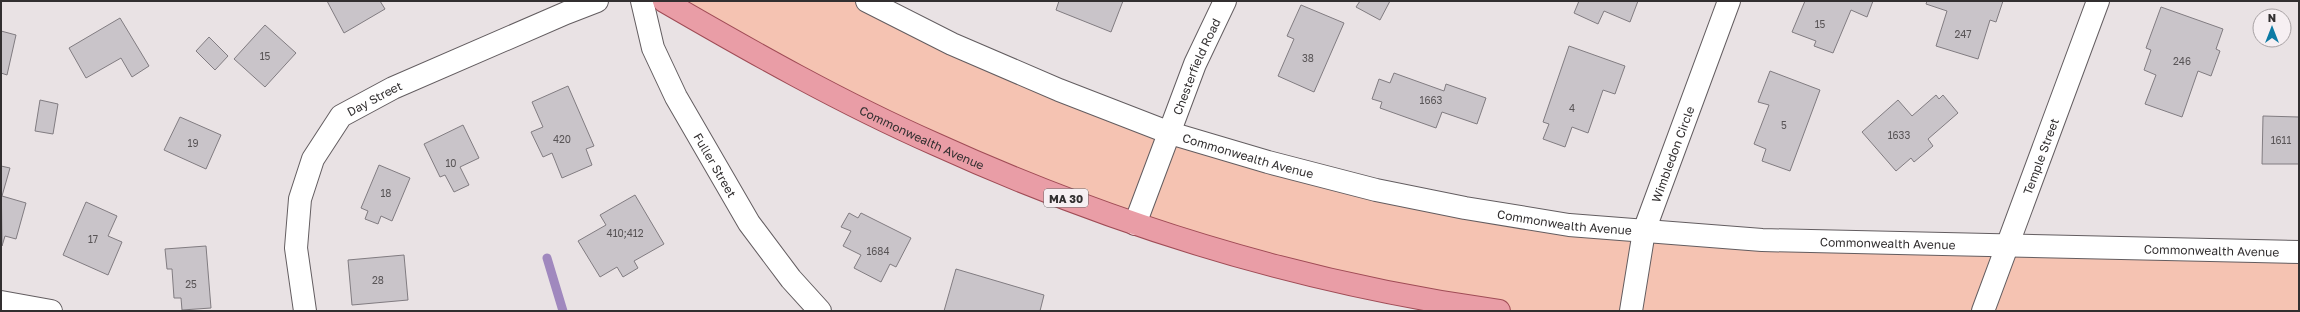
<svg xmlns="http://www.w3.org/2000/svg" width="2300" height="312" font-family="'Golos Text',sans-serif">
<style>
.green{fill:#f5c3b2}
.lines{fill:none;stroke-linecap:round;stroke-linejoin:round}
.stream{stroke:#a088be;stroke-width:9}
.building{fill:#c9c4c9;stroke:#817c81}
.street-casing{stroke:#635d60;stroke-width:24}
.primary-casing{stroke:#a04c56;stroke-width:24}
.street{stroke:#fff;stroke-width:22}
.primary{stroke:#e99da6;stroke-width:22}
.labels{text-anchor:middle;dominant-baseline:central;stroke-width:3;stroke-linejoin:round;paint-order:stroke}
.number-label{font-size:10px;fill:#585456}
.shield{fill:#f6eff2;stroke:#6d696a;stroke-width:1}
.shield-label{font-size:11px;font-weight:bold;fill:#322f30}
.street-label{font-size:12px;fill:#322f30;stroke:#f6eff2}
</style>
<rect width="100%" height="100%" fill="#e9e2e4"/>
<polygon class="green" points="664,1 867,1 1170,133 1569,225 2299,252 2299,311 1499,311 1342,283 1045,190"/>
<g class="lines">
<polyline class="stream" points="547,258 563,311"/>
</g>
<g class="building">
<polygon points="327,1 380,1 385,9 344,33"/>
<polygon points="1059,1 1123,1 1111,32 1056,10"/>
<polygon points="1360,1 1390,1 1380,20 1356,7"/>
<polygon points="1579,1 1638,1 1630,22 1604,11 1598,24 1574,13"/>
<polygon points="1805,1 1873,1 1867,17 1851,10 1833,53 1814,46 1816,41 1792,32"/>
<polygon points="1927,1 2003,1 1996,22 1990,20 1978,59 1936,46 1947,11 1926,4"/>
<polygon points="1301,5 1344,23 1314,92 1278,76 1294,39 1287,36"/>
<polygon points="2161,7 2223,29 2216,49 2220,51 2211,76 2198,71 2182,117 2145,104 2156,75 2144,70 2151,50 2146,48"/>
<polygon points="120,18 149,66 132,77 121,58 86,78 69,48"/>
<polygon points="265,25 296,53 265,87 234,59"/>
<polygon points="1,31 16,35 7,75 1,73"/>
<polygon points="209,37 228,56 215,70 196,51"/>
<polygon points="1569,46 1625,66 1615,94 1603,90 1588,133 1572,127 1565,147 1543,139 1549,124 1543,122"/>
<polygon points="1770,71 1820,90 1790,171 1762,161 1766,149 1754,144 1769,105 1758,102"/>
<polygon points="1394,73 1444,91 1446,84 1486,98 1477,124 1442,112 1436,128 1380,108 1382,102 1372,99 1379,79 1390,83"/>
<polygon points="568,86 594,146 586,149 592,165 562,178 552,153 543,157 531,132 543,127 532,102"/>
<polygon points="1936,95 1939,99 1943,95 1958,113 1928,139 1933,146 1914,162 1911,158 1896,171 1862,132 1898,100 1912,116"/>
<polygon points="40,100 58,104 53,134 35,131"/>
<polygon points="2263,116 2299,117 2299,164 2262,164"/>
<polygon points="180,117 221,135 206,169 164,150"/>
<polygon points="463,125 479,158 460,167 469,185 454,192 445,175 440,177 424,144"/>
<polygon points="379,165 410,178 392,221 381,216 378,224 365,219 368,211 361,208"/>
<polygon points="1,166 10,168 2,196 26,203 16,239 5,236 2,246"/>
<polygon points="635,195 664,244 634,261 638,268 623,277 617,267 600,277 578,241 606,225 600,215"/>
<polygon points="86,202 117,216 108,236 122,242 108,275 63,255"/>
<polygon points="849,213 858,218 861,213 911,238 896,267 890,264 881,282 854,268 861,255 843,246 851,231 841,227"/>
<polygon points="206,246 211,308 182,310 181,298 174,298 172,269 167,269 165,249"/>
<polygon points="404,255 408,300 352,305 348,260"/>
<polygon points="956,269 1044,295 1040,311 944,311"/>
</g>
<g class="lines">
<defs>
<g id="street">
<path id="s1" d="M 642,1 L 653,48 L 676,97 L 749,223 L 791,279 L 820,311"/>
<path id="s2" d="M 867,1 L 952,44 L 1059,90 L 1170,133 L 1268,162 L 1376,190 L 1465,208 L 1569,225 L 1762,240 L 2299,252"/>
<path id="s3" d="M 1135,224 L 1195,64 L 1225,1"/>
<polyline points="1,302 51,311"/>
<path id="s4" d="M 305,311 L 296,248 L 300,199 L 313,159 L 341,116 L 393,88 L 566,13 L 597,1"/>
<path id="s5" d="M 1631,311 L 1644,231 L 1729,1"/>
<path id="s6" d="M 1983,311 L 2098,1"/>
</g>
<g id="primary">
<path id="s7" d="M 664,1 C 752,52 842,103 935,144 C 1113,225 1305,284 1499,311"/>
</g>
</defs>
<use href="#street" class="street-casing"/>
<use href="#primary" class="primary-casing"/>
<use href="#street" class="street"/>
<use href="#primary" class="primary"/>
</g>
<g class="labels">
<g class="number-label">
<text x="1820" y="24">15</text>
<text x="1963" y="34">247</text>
<text x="265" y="56">15</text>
<text x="1308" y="58">38</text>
<text x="2182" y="61">246</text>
<text x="1431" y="100">1663</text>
<text x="1572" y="108">4</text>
<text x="1784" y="125">5</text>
<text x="1899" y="135">1633</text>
<text x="562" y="139">420</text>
<text x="2281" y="140">1611</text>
<text x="193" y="143">19</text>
<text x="451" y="163">10</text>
<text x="386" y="193">18</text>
<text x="625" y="233">410;412</text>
<text x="93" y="239">17</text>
<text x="878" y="251">1684</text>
<text x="378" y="280">28</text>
<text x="191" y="284">25</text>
</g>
<rect class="shield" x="1044" y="189" width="44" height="18" rx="3"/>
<g class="shield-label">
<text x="1066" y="198">MA 30</text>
</g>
<g class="street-label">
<text stroke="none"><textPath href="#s3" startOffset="169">Chesterfield Road</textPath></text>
<text stroke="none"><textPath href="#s4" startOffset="244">Day Street</textPath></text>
<text stroke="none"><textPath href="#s7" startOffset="292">Commonwealth Avenue</textPath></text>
<text stroke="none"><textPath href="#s5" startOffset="163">Wimbledon Circle</textPath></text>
<text stroke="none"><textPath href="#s2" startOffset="412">Commonwealth Avenue</textPath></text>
<text stroke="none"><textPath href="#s6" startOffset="165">Temple Street</textPath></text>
<text stroke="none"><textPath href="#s1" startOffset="181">Fuller Street</textPath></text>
<text stroke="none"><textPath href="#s2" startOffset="736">Commonwealth Avenue</textPath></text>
<text stroke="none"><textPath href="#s2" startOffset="1060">Commonwealth Avenue</textPath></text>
<text stroke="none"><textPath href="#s2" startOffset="1384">Commonwealth Avenue</textPath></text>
</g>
</g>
<rect width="2300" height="312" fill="none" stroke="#322f30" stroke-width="4"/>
<g transform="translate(2272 28)"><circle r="19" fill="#f6eff2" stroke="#a8a2a4"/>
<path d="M0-3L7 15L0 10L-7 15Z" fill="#0c7aa4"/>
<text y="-6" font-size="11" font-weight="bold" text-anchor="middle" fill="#322f30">N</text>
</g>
</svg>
